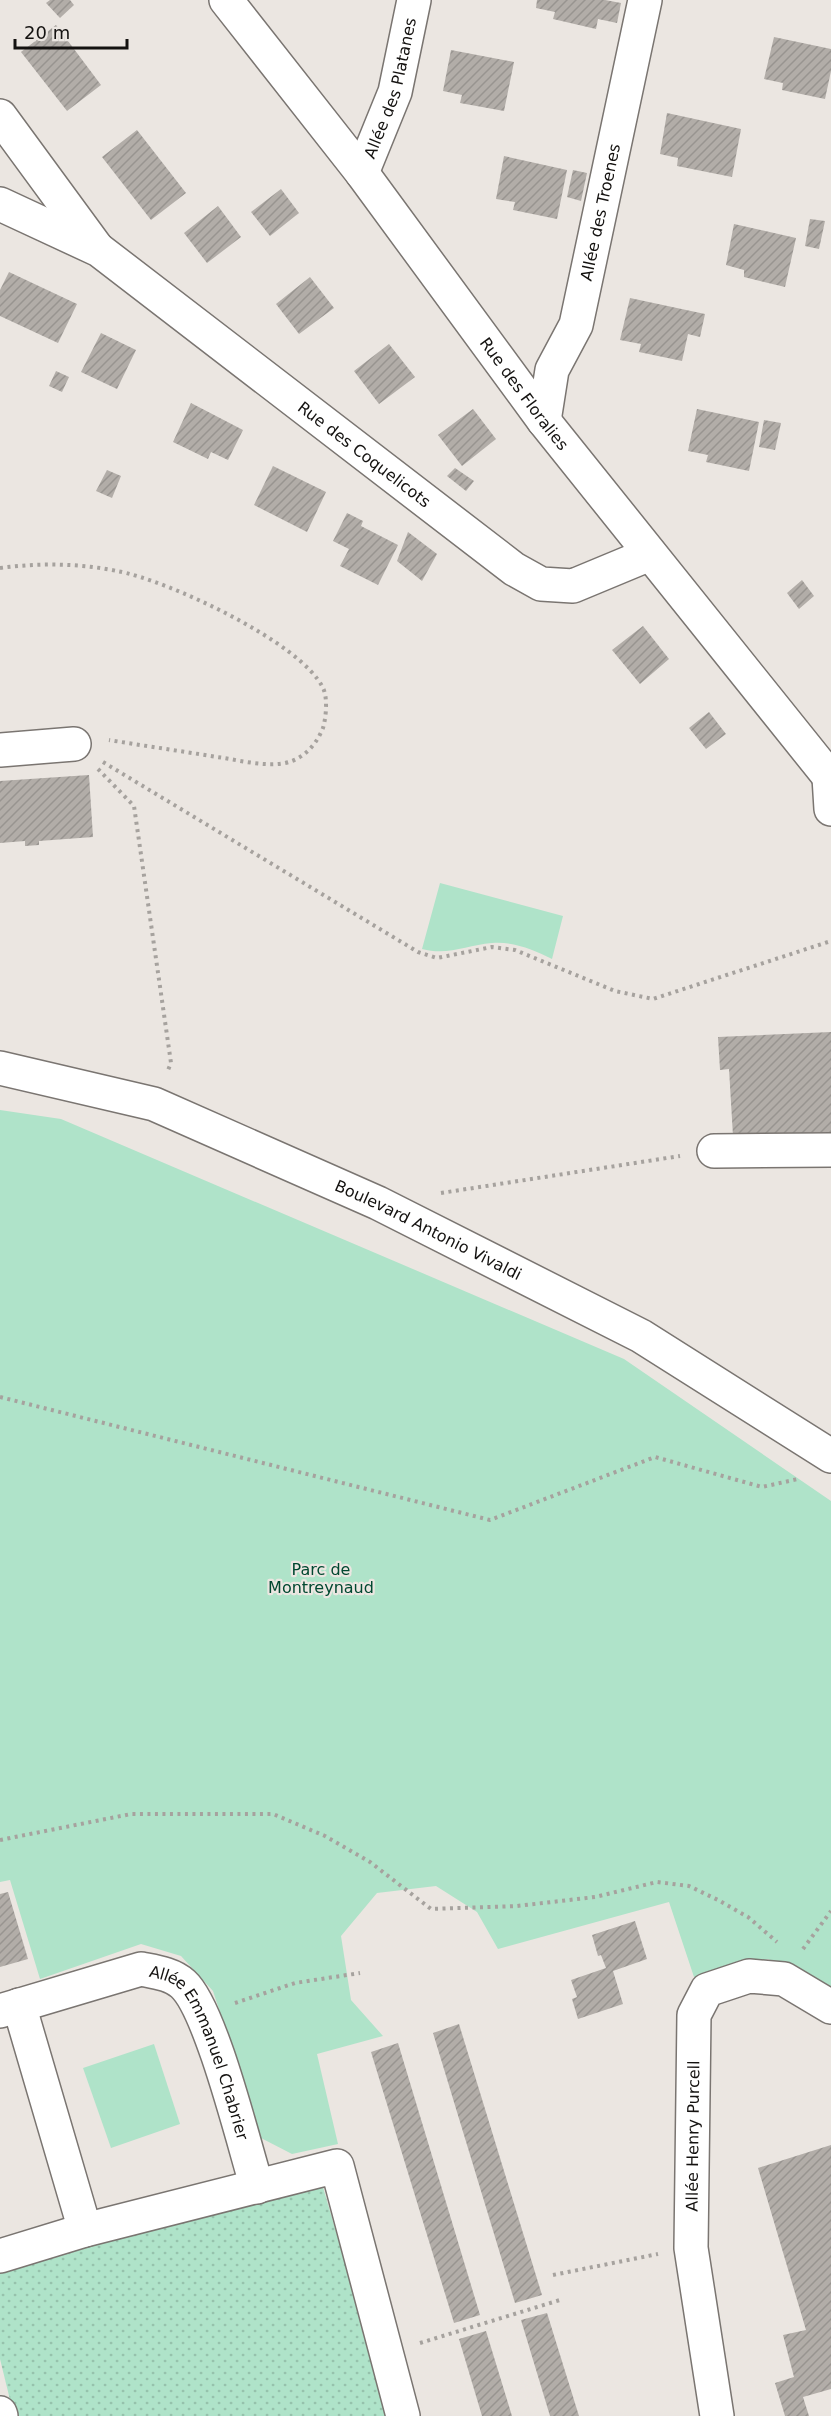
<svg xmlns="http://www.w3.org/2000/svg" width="831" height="2416" font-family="'DejaVu Sans',sans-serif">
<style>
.grass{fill:url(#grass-dots)}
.green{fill:#afe3c9}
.building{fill:url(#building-hatch)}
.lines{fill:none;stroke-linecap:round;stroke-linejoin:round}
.minor-casing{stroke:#7a7571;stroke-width:36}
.path{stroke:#a6a29e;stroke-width:4;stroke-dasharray:3 4.5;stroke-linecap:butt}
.minor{stroke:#fff;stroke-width:33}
.labels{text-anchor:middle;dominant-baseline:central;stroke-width:4.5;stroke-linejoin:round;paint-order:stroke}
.street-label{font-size:16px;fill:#141210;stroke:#ebe6e1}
.park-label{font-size:16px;fill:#004830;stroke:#ebe6e1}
</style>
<defs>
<pattern id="grass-dots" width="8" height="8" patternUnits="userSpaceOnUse" patternTransform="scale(1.5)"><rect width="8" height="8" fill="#afe3c9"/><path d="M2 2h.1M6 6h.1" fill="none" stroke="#96c2ac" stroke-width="1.8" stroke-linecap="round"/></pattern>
<pattern id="building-hatch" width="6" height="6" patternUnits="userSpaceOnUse" patternTransform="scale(1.5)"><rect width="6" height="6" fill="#b2ada8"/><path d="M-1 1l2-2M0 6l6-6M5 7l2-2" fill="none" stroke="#989490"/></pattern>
</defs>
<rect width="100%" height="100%" fill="#ebe6e1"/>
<polygon class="grass" points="320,2177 390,2416 14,2416 0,2359 0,2268"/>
<g class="green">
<path d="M 440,883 L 563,916 L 552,959 C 534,950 513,941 492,943 C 467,945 448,956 422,949 Z"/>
<polygon points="0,1110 61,1119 624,1359 831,1501 831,1989 768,1959 694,1977 669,1902 498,1949 477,1912 436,1886 377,1893 341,1936 351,2000 383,2036 317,2054 338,2144 292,2154 261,2138 213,1991 181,1956 141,1944 40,1979 10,1880 0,1882"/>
<polygon points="154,2044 180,2124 111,2148 83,2068"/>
</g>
<g class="building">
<polygon points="50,0 70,0 74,5 60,18 46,3"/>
<polygon points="537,0 605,0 621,3 617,23 598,19 596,29 553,19 555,12 536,8"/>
<polygon points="56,25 101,85 67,111 21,52"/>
<polygon points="774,37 831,49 831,71 825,99 782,90 783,83 764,79"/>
<polygon points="451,50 514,62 504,111 460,103 462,95 443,91"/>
<polygon points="667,113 741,129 732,177 677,166 678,158 660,154"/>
<polygon points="137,130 186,193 151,220 102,157"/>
<polygon points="504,156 567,170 557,219 513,210 515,202 496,199"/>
<polygon points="573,170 587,173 581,201 567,197"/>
<polygon points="281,189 299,213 270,236 251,212"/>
<polygon points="218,206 241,237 207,263 184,233"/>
<polygon points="810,219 825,221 819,249 805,246"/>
<polygon points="734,224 796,238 785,287 744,277 744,270 726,265"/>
<polygon points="9,272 77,304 58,343 0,316 0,290"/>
<polygon points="310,277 334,308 299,334 276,304"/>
<polygon points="630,298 705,314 700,337 688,334 682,361 639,352 641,344 620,340"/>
<polygon points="101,333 136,350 117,389 81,372"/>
<polygon points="389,344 415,377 379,404 354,371"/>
<polygon points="56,371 69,377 62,392 49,386"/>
<polygon points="191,403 243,430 228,460 211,452 208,459 173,442"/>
<polygon points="473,409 496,439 462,466 438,435"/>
<polygon points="697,409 759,422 749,471 706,462 708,455 688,451"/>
<polygon points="764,420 781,423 775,450 759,447"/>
<polygon points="273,466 326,492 307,532 254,505"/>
<polygon points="455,468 474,481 466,491 447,476"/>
<polygon points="107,470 121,476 112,498 96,491"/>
<polygon points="347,513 363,521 361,526 398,545 378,585 340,566 349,549 333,541"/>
<polygon points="408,532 437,554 422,581 397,561"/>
<polygon points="802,580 814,596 799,609 787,593"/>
<polygon points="643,626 669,659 640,684 612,650"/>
<polygon points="709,712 726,734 706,749 689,728"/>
<polygon points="89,775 93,837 39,841 39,845 25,846 25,841 0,843 0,781"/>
<polygon points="831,1032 831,1132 733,1136 729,1069 720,1070 718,1037"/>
<polygon points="8,1892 28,1959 0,1967 0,1894"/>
<polygon points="635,1921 647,1959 613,1971 623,2004 578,2019 572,1999 577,1997 571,1980 606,1968 601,1955 598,1956 592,1935"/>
<polygon points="459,2024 542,2295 515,2303 433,2033"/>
<polygon points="398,2043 480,2315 454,2323 371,2052"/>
<polygon points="831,2145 831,2389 803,2397 809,2416 785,2416 775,2383 794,2377 783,2335 806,2330 758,2168"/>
<polygon points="547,2313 579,2416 550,2416 521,2320"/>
<polygon points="486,2331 512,2416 482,2416 459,2339"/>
</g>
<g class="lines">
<defs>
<g id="minor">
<path id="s1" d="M 226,0 L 362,173 L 544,421 L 831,779"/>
<polyline points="0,116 96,247"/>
<path id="s2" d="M 362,173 L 395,92 L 414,0"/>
<path id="s3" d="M 0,204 L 99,250 L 514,569 L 541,584 L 573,586 L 650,554"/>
<path id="s4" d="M 544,421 L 552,370 L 576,325 L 645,0"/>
<polyline points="0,750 74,744"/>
<polyline points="829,777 831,809"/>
<path id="s5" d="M 0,1068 L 154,1104 L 378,1203 L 641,1336 L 831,1456"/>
<polyline points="714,1151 831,1150"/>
<polyline points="19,2005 85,2230"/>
<path id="s6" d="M 0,2011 L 141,1969 C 156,1972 172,1974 183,1984 C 211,2009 244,2145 257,2187"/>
<polyline points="0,2256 85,2230 337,2166 403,2416"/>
<polyline points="0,2413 1,2416"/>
<path id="s7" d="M 717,2416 L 691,2248 L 694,2015 L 707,1990 L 749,1976 L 784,1979 L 831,2007"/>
</g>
</defs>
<use href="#minor" class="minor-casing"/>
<g class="path">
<path d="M 0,568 C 39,563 78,563 117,571 C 167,580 301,642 323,688 C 328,698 326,718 323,728 C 316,745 304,759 285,763 C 263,767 239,760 217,757 C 181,751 145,746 109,740"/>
<polyline points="103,762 418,952 437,958 492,947 515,950 615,991 653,999 831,941"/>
<polyline points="98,769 134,806 171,1063 168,1070"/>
<polyline points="441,1193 680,1156"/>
<polyline points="0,1397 490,1520 655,1457 762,1487 798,1479"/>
<polyline points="0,1840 131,1814 273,1814 325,1836 370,1862 431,1909 517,1906 595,1897 657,1882 689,1886 718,1900 748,1917 777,1942"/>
<polyline points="803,1949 831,1911"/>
<polyline points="235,2003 295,1983 360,1973"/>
<polyline points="553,2275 658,2254"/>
<polyline points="420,2343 560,2300"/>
</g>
<use href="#minor" class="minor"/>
</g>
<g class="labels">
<g class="street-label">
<text stroke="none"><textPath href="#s2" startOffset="90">Allée des Platanes</textPath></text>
<text stroke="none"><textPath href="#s4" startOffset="218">Allée des Troenes</textPath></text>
<text stroke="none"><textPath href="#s1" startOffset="494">Rue des Floralies</textPath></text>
<text stroke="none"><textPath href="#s3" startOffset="444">Rue des Coquelicots</textPath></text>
<text stroke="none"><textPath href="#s5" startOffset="460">Boulevard Antonio Vivaldi</textPath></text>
<text stroke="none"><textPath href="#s6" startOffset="258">Allée Emmanuel Chabrier</textPath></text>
<text stroke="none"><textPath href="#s7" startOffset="282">Allée Henry Purcell</textPath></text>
</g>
<g class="park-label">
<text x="321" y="1569">Parc de<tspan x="321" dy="18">Montreynaud</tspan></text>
</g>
</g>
<path d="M15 39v9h112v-9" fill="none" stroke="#141210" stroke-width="3"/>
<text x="24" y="39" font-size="18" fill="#141210" stroke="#ebe6e1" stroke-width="4.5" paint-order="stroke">20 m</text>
</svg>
